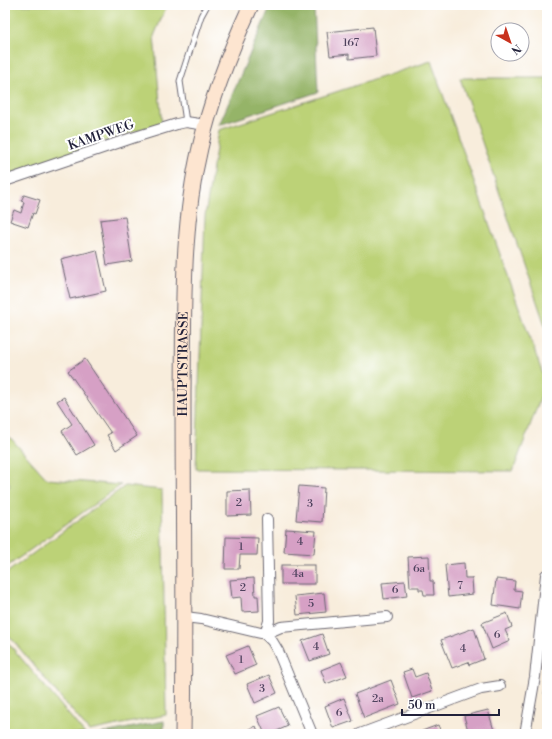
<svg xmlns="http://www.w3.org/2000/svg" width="552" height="739" font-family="'Libre Bodoni',serif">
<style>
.green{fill:#bcd277;stroke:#6f7a59}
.forest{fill:#95b468;stroke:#5c6b52}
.building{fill:#d6a0c5}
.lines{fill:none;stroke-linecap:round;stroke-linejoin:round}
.service-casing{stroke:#6d6973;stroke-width:7}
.minor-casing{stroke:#6d6973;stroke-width:12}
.secondary-casing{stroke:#6d6973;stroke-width:17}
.service{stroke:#fff;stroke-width:5}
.minor{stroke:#fff;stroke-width:10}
.secondary{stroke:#fde5d0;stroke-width:15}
.labels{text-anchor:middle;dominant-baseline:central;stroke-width:4;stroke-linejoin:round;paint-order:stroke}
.number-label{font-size:11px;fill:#4f425e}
.street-label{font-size:13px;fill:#22223b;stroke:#fff}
</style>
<rect width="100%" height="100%" fill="#fff"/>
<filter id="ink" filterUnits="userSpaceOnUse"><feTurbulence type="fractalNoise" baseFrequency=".025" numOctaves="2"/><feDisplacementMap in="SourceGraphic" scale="8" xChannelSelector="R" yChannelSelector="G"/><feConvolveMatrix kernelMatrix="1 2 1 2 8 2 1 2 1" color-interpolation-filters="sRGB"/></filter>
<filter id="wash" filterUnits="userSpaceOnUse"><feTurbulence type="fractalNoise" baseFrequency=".012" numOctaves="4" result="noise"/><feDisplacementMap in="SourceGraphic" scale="16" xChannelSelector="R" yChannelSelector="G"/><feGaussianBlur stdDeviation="0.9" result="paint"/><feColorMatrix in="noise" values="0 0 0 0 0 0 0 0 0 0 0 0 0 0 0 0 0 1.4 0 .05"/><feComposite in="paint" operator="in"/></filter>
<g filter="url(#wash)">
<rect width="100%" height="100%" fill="#f8eddc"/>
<g class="green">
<polygon points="5,5 167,5 154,36 162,125 129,133 5,176"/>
<polygon points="431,61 546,383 513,471 196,469 205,216 219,130"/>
<polygon points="460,78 547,78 547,331"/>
<polygon points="8,435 47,479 121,485 5,568 5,491 10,486 5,473 5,437"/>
<polygon points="125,486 162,490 166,715 89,731 5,631 5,574"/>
<polygon points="5,639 85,734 5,734"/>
</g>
<g class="forest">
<polygon points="271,5 314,5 318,92 219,125"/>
<polygon points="164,721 164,734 99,734"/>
</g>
<g id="blocks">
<g class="building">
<polygon points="373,27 376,56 349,59 349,54 330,56 327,32"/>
<polygon points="24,195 40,200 35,214 33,213 28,227 10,221 14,210 21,213 24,202 21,201"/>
<polygon points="125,217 132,261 107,265 100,220"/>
<polygon points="97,250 106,291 70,299 61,259"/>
<polygon points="85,359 137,436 116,450 107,435 111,433 68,371"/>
<polygon points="64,397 94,445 77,455 62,431 72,424 57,401"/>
<polygon points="299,486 324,488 322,522 296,520"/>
<polygon points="250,490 251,515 227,516 227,491"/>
<polygon points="286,529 316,531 314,554 284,552"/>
<polygon points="226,537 258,538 257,555 240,555 239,569 225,569"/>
<polygon points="429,556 430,581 433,581 434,595 424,595 423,590 419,590 419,587 410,587 408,557"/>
<polygon points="464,563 465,578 472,578 473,594 448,597 445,565"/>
<rect x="281" y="565" width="34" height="19"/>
<polygon points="254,578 255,596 258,596 259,611 242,612 241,597 232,598 230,580"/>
<polygon points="496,579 515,581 514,590 522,591 520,609 493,605"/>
<polygon points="405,581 407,596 384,599 382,583"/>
<polygon points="324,593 326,612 297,615 295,596"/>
<polygon points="507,613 512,627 505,630 510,641 492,649 482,623"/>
<polygon points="474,628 484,659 469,665 468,662 452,668 441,640"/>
<polygon points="322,634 329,654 310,661 302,641"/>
<polygon points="547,642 547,658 542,645"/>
<polygon points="248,646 256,665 235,674 226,655"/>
<polygon points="341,662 347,676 326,684 321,670"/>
<polygon points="412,669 415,677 426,673 432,691 412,698 403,672"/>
<polygon points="269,675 277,693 255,703 247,684"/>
<polygon points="546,679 547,679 547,695 544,694"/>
<polygon points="391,680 400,704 364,718 355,694"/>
<polygon points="344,698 353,721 333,728 325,706"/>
<polygon points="279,707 288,726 270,734 265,734 257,716"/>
<polygon points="488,710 495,734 469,734 464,716"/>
<polygon points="438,725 442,734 423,734 422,731"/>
<polygon points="256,726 259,734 242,734 242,733"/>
</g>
</g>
</g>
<g filter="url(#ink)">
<use href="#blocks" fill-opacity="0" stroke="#6d6973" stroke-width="1"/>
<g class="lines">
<defs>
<polyline id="service" points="186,122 180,81 201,16 207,5"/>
<g id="minor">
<polyline points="5,181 132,138 177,124 186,122 206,125"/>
<polyline points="185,617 201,619 265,634 272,641 278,651 312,734"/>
<polyline points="265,634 281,627 387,617"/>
<polyline points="265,634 269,621 267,519"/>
<polyline points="360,734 481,689 500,686"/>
<polyline points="525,734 535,677 546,575"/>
</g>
<g id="secondary">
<path id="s1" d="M 183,734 C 185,620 183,506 183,392 C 184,310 181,228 200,148 C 211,99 230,51 251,5"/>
</g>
</defs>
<use href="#service" class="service-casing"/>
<use href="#minor" class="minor-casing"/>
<use href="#secondary" class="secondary-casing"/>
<use href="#service" class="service"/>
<use href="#minor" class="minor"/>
<use href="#secondary" class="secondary"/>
</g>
</g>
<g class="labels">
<g class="number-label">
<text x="351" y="43">167</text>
<text x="239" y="503">2</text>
<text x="310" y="504">3</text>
<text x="300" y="542">4</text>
<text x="241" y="547">1</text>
<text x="419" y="569">6a</text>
<text x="298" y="574">4a</text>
<text x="460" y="586">7</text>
<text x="243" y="588">2</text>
<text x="395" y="590">6</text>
<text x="311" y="604">5</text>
<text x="497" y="635">6</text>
<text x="316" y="647">4</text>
<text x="463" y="649">4</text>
<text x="241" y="660">1</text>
<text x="262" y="689">3</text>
<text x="378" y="699">2a</text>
<text x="339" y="713">6</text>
</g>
<g class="street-label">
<text transform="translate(101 135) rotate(-19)">KAMPWEG</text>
<text stroke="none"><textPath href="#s1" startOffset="370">HAUPTSTRASSE</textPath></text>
</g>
</g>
<rect width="552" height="739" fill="none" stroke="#fff" stroke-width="20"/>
<g transform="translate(510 42) rotate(140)"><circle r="19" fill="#ffffff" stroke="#a7a7b1"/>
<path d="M0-3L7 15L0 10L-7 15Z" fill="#c8321e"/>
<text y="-6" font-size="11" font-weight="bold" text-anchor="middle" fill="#22223b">N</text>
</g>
<path d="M402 709v6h97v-6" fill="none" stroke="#22223b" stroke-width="2"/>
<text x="408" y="709" font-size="12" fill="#22223b" stroke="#ffffff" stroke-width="3" paint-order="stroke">50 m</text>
</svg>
